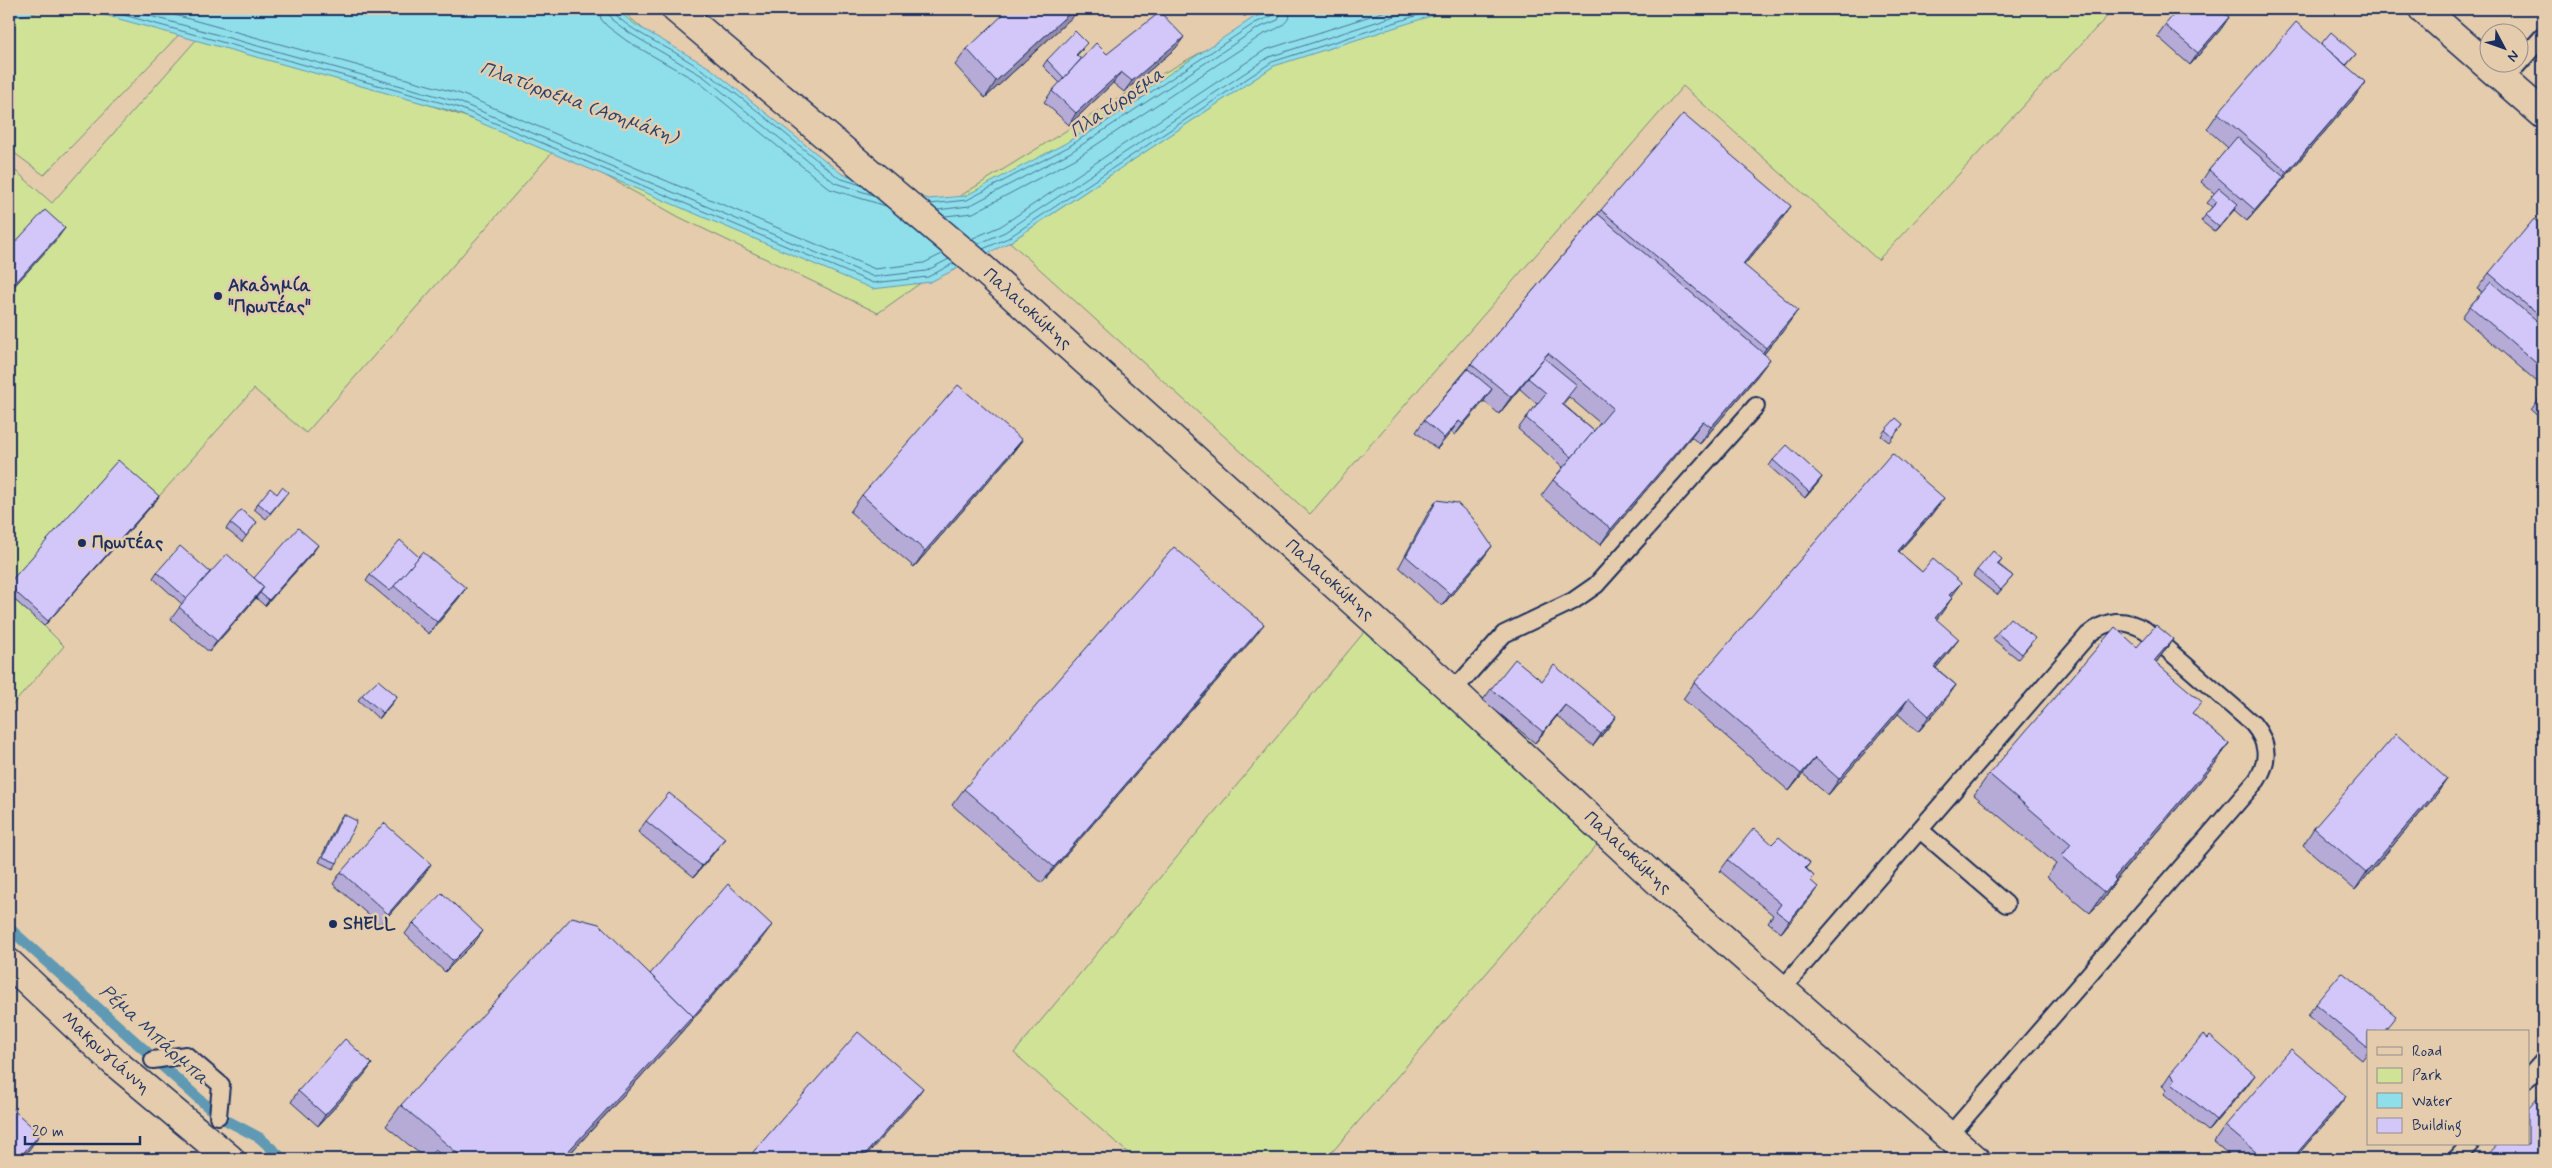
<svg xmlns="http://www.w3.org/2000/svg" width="2552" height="1168" font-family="Mynerve,sans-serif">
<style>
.green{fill:#d0e296;stroke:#76887a}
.water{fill:#8fdfeb;stroke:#6199b3}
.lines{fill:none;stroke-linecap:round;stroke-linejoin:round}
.shore{stroke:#497596;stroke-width:1}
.stream{stroke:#6199b3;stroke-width:11}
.service-casing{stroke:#1b2f5e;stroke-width:20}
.minor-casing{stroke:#1b2f5e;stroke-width:31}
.tertiary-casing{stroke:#1b2f5e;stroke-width:31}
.service{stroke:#e4ccad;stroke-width:16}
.minor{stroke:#e4ccad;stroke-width:28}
.tertiary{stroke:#e4ccad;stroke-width:28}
.wall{fill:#b5abd6;stroke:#1b2f5e;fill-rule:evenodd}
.shaded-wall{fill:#948bae;stroke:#1b2f5e}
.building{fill:#d3c7f9;stroke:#1b2f5e}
.poi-dot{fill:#1b2f5e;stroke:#e4ccad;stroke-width:2}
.labels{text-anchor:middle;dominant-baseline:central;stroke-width:5;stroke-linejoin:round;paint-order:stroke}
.poi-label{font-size:18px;font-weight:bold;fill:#1b2f5e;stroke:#e4ccad;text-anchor:start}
.street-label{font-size:18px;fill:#1b2f5e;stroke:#e4ccad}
.water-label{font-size:19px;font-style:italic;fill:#27416c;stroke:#e4ccad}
</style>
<rect width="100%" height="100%" fill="#e4ccad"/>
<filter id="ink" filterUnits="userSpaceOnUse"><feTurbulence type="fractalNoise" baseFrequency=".02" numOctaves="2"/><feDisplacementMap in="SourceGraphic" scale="10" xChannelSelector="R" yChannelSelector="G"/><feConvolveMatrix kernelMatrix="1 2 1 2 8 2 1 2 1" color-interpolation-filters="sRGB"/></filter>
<g filter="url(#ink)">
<g class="green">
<polygon points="9,9 620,9 875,230 944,206 1124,95 1279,9 2114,9 1878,260 1683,86 1310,514 1010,242 1293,53 929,277 878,313 679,217 556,148 306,433 254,389 44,626 64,646 9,709 9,165 52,203 204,31 509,131 192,21 44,175 9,149"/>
<polygon points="1366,630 1603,838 1326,1159 1135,1159 1014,1053"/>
</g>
<g class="water">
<polygon points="9,9 56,9 9,18"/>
<polygon points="83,9 615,9 636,25 710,68 842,174 929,199 965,196 1066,143 1253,18 1277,9 1453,9 1274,66 1010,242 930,282 873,289 455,112"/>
</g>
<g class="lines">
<g class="shore">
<polyline points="102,9 457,107 873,283 928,277 954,263"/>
<polyline points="125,9 459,102 874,277 926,271 949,259"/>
<polyline points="153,9 461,94 875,269 924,263 942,254"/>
<polyline points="599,9 601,19 607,26 627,41 700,83 830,189 886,206"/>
<polyline points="607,9 612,20 631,34 704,77 835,183 873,195"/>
<path d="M 613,9 C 614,22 662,45 674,52 C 734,87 785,135 839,178 L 861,185"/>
<polyline points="930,204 967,200 1068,147 1255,23 1274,15 1277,9"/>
<polyline points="937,210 969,206 1071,152 1258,28 1278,20 1283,9"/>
<path d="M 945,216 L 973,213 L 1075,159 L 1262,35 C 1275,29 1290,26 1291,9"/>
<polyline points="971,239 1001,226 1265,50 1392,9"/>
<polyline points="978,244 1005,232 1269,57 1416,9"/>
<polyline points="983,249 1008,238 1272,62 1437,9"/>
</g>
<polyline class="stream" points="9,928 218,1116 260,1138 283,1159"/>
<defs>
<g id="service">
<polyline points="2504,80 2543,36"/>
<polyline points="1453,691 1504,634 1573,601 1596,585 1756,406"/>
<polyline points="1920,830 2006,904"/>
<path d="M 1782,989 L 2088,635 C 2107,619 2124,618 2145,630 L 2253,724 C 2268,742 2270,760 2257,780 L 1949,1136"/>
<polyline points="153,1060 186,1055 221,1085 218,1116"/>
<polyline points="2528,1078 2543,1061"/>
<polyline points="2456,1159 2470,1144"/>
</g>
<g id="minor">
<path id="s1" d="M 676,9 L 972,259 L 1453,691 L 1661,884 L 1975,1159"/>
<polyline points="2423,9 2543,114"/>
</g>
<g id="tertiary">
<path id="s2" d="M 9,963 L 113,1061 L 230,1159"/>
</g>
</defs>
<use href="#service" class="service-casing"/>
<use href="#minor" class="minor-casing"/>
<use href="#tertiary" class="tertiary-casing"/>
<use href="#service" class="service"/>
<use href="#minor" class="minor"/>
<use href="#tertiary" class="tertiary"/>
</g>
<g class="wall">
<polygon points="1081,9 985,98 955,65 967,49"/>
<polygon points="1240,9 1260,9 1244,16"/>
<polygon points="2229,17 2221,29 2190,65 2157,36 2165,25"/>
<polygon points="2321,44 2356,54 2346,66 2365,82 2354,98 2247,221 2234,210 2215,232 2201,221 2212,207 2207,203 2215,194 2201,182 2209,170 2228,148 2207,129 2218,113"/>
<polygon points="1176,48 1124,92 1113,83 1069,125 1044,102 1052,91 1060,83 1043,66 1047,60 1083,49 1077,55 1081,59 1107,54"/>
<path d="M 1601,210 L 1777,226 L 1744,265 L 1783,331 L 1764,354 L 1758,375 L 1700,444 L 1691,437 L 1600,545 L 1541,496 L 1553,480 L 1563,467 L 1518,429 L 1526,418 L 1537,404 L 1520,389 L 1520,388 L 1499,414 L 1484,401 L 1455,435 L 1451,432 L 1437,449 L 1416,432 L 1424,420 ZM 1569,397 L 1600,423 L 1594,431 L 1563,404 Z"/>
<polygon points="2543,227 2543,387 2462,317 2470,306 2482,292 2477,289 2489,273"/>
<polygon points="2543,393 2543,421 2531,410"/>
<polygon points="1903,424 1889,442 1881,436 1885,430"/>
<polygon points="1022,440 1010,456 914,567 850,512 862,495"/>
<polygon points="1773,460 1822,477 1818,483 1805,498 1769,466"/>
<polygon points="277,494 284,497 266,519 254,509 258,503"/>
<polygon points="159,496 155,502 44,626 9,595 9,583"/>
<polygon points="1437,500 1484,557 1442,606 1399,567 1429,511"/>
<polygon points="1932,514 1899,552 1952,598 1936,620 1947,655 1936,668 1956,685 1944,702 1918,732 1898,714 1828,795 1803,774 1789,791 1683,699 1694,683"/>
<polygon points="257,522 242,542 226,529 230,523"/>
<polygon points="314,551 265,606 256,598 209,652 171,619 182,604 153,578 157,572 210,572 254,578"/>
<polygon points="419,557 466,588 458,599 429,634 366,581 370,575"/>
<polygon points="2002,559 1998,564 2013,576 1997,595 1973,576 1977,570"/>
<polygon points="1997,633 2031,644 2018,659 1993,639"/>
<polygon points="2173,639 2156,663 2193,714 2229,744 2214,765 2116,880 2102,901 2090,913 2047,877 2056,864 1974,795 1989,774 2137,647"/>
<polygon points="1252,640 1042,883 952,805 964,789"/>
<polygon points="1542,681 1608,728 1593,746 1557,716 1535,743 1483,700 1491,689"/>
<polygon points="362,695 397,696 379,719 358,700"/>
<polygon points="2447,779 2436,795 2355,890 2303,845 2314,828"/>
<polygon points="343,814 337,863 333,869 319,862 339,820"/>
<polygon points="646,821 725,838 717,849 694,877 638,832"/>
<polygon points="1772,844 1810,863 1806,868 1814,876 1810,880 1810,898 1781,933 1768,922 1773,915 1720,871 1728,860"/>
<polygon points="341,872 423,876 380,925 333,884"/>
<polygon points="413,923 475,942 445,972 405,934"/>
<polygon points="760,941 678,1036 565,1159 426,1159 386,1126 401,1105 650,974"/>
<polygon points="2315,1004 2388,1028 2385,1032 2368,1032 2368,1052 2362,1060 2308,1016"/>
<polygon points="372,1064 364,1075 318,1126 291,1102 298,1091"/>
<polygon points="2170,1074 2247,1086 2208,1131 2164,1094 2167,1089 2162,1086"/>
<polygon points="2334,1113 2294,1159 2234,1159 2214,1142 2225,1126"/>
</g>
<g class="shaded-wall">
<polygon points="1074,9 1081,9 985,98 996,81"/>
<polygon points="1250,9 1260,9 1244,16"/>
<polygon points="2229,17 2221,29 2190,65 2198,53"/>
<polygon points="1184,37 1176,48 1124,92 1132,81"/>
<polygon points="1121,72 1113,83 1069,125 1076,113"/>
<polygon points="2365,82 2354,98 2247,221 2255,210"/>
<polygon points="2238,204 2234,210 2215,232 2219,227"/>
<polygon points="1791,206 1777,226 1728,284 1743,264"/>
<polygon points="65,228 57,239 9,292 9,290"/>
<polygon points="1798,310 1783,331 1751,369 1766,348"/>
<polygon points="1548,353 1536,369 1528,378 1520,388 1499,414 1511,397"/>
<polygon points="1770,359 1758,375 1700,444 1711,427"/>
<polygon points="1492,389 1484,401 1455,435 1463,424"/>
<polygon points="1459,421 1451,432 1437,449 1444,438"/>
<polygon points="1703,421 1691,437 1600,545 1611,529"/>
<polygon points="1022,440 1010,456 914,567 925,551"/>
<polygon points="1822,477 1818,483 1805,498 1809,492"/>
<polygon points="159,496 155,502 44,626 48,621"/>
<polygon points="1944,498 1932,514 1886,567 1898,551"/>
<polygon points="318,545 314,551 265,606 269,600"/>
<polygon points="1492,546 1484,557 1442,606 1450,594"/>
<polygon points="1961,583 1949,599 1949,595"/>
<polygon points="264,587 256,598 209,652 217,641"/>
<polygon points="466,588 458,599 429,634 437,622"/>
<polygon points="1952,598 1941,614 1923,635 1935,618"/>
<polygon points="1264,624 1252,640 1042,883 1054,867"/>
<polygon points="1959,639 1947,655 1923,683 1934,667"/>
<polygon points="2173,639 2158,660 2139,681 2154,661"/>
<polygon points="1956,685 1944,702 1918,732 1929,716"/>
<polygon points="397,696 393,702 379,719 383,713"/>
<polygon points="1909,698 1898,714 1828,795 1839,779"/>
<polygon points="1565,705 1557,716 1535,743 1543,732"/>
<polygon points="1616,716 1608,728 1593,746 1601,734"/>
<polygon points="2229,744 2214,765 2106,891 2116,880 2102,901 2090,913 2114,878"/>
<polygon points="1815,758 1803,774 1789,791 1801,774"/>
<polygon points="2447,779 2436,795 2355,890 2366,873"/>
<polygon points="725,838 717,849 694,877 702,866"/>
<polygon points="431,864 423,876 380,925 388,914"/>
<polygon points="1818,887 1810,898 1781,933 1789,921"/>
<polygon points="772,925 760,941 678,1036 565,1159 561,1159"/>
<polygon points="483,931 475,942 445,972 453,961"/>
<polygon points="372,1064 364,1075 318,1126 325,1115"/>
<polygon points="2255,1075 2247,1086 2208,1131 2216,1120"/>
<polygon points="923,1088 911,1105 863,1159 861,1159"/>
<polygon points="2346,1096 2334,1113 2294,1159 2292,1159"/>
<polygon points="40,1134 29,1150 21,1159 18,1159"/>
</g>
<g class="building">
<polygon points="1009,9 1074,9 996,81 967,49"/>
<polygon points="2178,9 2219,9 2229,17 2198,53 2165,25"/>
<polygon points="1160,12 1184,37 1132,81 1121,72 1076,113 1052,91 1096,43 1107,54"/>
<polygon points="2296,22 2365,82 2287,172 2218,113"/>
<polygon points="1075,31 1087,43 1076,55 1081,59 1064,78 1047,60"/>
<polygon points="2331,32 2356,54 2346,65 2321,44"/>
<polygon points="1683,114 1791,206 1743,264 1798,310 1766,348 1601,210"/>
<polygon points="2237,137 2284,177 2255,210 2209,170"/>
<polygon points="2219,188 2238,204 2219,227 2205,215 2217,202 2211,197"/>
<polygon points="45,210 65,228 9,290 9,249"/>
<polygon points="1598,214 1770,359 1711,427 1703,421 1611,529 1553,480 1613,408 1548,353 1511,397 1471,364"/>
<polygon points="2534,219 2543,227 2543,319 2489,273"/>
<polygon points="2491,282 2543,327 2543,369 2470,306"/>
<polygon points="1544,358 1577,385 1562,404 1594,431 1572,457 1526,418 1546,393 1528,378"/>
<polygon points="1468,369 1492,389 1463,424 1459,421 1444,438 1424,420"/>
<polygon points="958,385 1022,440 925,551 862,495"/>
<polygon points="2543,393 2543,403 2538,399"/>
<polygon points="1896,418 1903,424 1893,437 1885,430"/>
<polygon points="1787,445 1822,477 1809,492 1773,460"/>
<polygon points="1892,453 1944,498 1898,551 1922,572 1933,559 1961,583 1949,595 1952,598 1935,618 1959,639 1934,667 1956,685 1929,716 1909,698 1839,779 1815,758 1801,774 1694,683"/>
<polygon points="118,460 159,496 48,621 9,586 9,583"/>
<polygon points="282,487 288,492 270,513 258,503 270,488 277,494"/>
<polygon points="1437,500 1457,503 1472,517 1492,546 1450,594 1406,556"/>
<polygon points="241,510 257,522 246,536 230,523"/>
<polygon points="298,528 318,545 269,600 260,593 264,587 254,578"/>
<polygon points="400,540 419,557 390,591 370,575"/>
<polygon points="180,546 210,572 187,599 157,572"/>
<polygon points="1174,547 1264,624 1054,867 964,789"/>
<polygon points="1993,551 2002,559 1997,564 2013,576 2001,590 1977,570"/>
<polygon points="423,552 466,588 437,622 394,586"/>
<polygon points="227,554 264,587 217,641 179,607"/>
<polygon points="2010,618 2035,638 2022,654 1997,633"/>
<polygon points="2156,625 2173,639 2154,661 2202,702 2192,713 2229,744 2114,878 2116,880 2105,893 2062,856 2071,844 1989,774 2115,627 2137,647"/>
<polygon points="1515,659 1542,681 1554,665 1616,716 1601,734 1565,705 1543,732 1491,689"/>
<polygon points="378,680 397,696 383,713 362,695"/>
<polygon points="2396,734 2447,779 2366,873 2314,828"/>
<polygon points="669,793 725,838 702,866 646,821"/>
<polygon points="343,814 357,821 337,863 323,857"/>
<polygon points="384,823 431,864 388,914 341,872"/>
<polygon points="1754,828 1772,844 1779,837 1810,863 1805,868 1814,876 1810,880 1818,887 1789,921 1776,911 1781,904 1728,860"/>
<polygon points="728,884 772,925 690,1020 693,1016 650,974"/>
<polygon points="442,893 483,931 453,961 413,923"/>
<polygon points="572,917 599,924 693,1016 561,1159 464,1159 401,1105"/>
<polygon points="2342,972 2396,1016 2383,1032 2368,1032 2368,1048 2315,1004"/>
<polygon points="858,1032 923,1088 861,1159 747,1159"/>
<polygon points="2203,1035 2208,1039 2210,1036 2255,1075 2216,1120 2172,1083 2175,1079 2170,1074"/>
<polygon points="345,1039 372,1064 325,1115 298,1091"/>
<polygon points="2291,1049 2346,1096 2292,1159 2264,1159 2225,1126"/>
<polygon points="2543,1092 2543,1159 2484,1159 2498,1144 2528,1144 2528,1109"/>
<polygon points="9,1106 40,1134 18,1159 9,1159"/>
<polygon points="435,1150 447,1159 427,1159"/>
</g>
</g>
<g class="poi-dot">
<circle cx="218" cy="296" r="5"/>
<circle cx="82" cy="543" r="5"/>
<circle cx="333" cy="924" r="5"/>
</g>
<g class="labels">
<g class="poi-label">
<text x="228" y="286">Ακαδημία<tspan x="228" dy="21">"Πρωτέας"</tspan></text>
<text x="92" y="543">Πρωτέας</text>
<text x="343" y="924">SHELL</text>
</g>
<g class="street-label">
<text stroke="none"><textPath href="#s1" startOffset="462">Παλαιοκώμης</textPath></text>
<text stroke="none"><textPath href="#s1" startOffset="868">Παλαιοκώμης</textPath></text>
<text stroke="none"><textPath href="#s1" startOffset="1272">Παλαιοκώμης</textPath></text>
<text stroke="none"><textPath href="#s2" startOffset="132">Μακρυγιάννη</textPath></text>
</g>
<g class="water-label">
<text transform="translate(579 103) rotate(20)">Πλατύρρεμα (Ασημάκη)</text>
<text transform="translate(1117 103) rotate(-34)">Πλατύρρεμα</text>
<text transform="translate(154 1035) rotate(42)">Ρέμα Μπάρμπα</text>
</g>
</g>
<rect width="2552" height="1168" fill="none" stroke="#e4ccad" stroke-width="30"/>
<rect x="15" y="15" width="2522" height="1138" fill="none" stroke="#1b2f5e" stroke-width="2" filter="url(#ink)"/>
<rect x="2367" y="1030" width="162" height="115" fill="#e4ccad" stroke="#948d8d"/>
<rect x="2377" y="1047" width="25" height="8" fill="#e4ccad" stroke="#948d8d"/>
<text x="2412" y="1056" font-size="15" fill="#1b2f5e">Road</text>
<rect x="2377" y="1068" width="25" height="15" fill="#d0e296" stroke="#948d8d"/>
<text x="2412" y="1080" font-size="15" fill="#1b2f5e">Park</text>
<rect x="2377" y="1093" width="25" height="15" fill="#8fdfeb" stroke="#948d8d"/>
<text x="2412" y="1106" font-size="15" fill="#1b2f5e">Water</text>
<rect x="2377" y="1118" width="25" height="15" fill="#d3c7f9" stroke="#948d8d"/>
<text x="2412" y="1130" font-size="15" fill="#1b2f5e">Building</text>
<g transform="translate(2504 48) rotate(131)"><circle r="24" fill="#e4ccad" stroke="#948d8d"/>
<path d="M0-4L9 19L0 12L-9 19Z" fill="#1b2f5e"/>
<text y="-8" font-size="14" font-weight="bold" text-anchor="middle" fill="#1b2f5e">N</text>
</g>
<path d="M25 1136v8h115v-8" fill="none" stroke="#1b2f5e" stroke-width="2.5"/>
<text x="32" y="1136" font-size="15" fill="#1b2f5e" stroke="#e4ccad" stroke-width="4" paint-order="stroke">20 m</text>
</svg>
